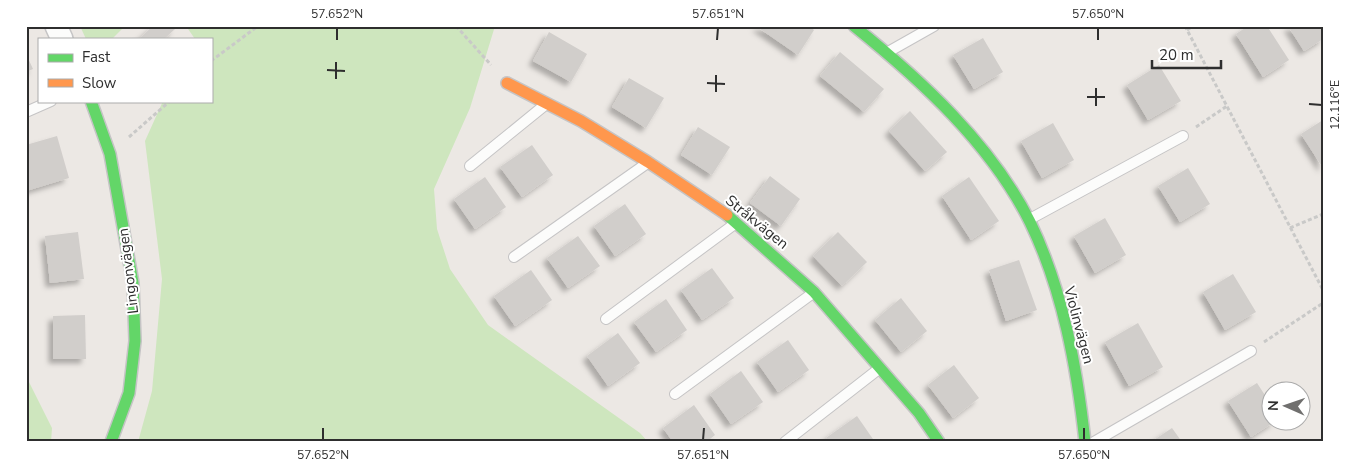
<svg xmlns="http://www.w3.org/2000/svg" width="1349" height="468" font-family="'Nunito Sans',sans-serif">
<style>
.green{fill:#cee6be}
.building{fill:#d1cecb;filter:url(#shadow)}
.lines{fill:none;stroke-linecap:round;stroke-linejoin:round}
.lane-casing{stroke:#c5c4c5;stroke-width:12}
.street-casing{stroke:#c5c4c5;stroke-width:24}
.fast-casing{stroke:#c5c4c5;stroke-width:14}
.slow-casing{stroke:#c5c4c5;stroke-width:14}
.path{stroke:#c9c9c8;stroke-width:3;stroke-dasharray:4 2.5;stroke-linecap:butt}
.lane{stroke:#fcfcfb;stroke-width:10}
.street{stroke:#fcfcfb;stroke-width:21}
.fast{stroke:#63d668;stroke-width:11}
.slow{stroke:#ff974d;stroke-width:11}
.ticks{fill:none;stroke:#2e2e2e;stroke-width:2}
.labels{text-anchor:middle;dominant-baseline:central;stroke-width:4;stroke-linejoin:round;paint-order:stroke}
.street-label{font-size:15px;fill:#2e2e2e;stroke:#fff}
.neatline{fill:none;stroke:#2e2e2e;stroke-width:2}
.ticks-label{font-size:12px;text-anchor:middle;fill:#2e2e2e}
</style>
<defs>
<filter id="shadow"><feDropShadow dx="-4.5" dy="4.5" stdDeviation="2.5" flood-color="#0004"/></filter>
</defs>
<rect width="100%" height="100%" fill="#ece8e4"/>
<g class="green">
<polygon points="80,26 125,26 112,39 86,39"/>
<polygon points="186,26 495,26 470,108 434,189 437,229 450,269 488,325 640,433 648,442 138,442 152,391 162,279 145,141 163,101 211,101 211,39 195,39"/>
<polygon points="26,376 52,428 51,442 26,442"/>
</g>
<g class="building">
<polygon points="153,26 172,26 175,29 164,39 139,39"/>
<polygon points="756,26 809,26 814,30 798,55"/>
<polygon points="1248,26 1267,26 1289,60 1263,77 1236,34"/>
<polygon points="1288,26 1323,26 1323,39 1304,51"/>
<polygon points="549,32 587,54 571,82 533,61"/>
<polygon points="983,38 1003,72 974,89 953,55"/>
<polygon points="840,52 884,89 864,112 820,76"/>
<polygon points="26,54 33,69 26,72"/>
<polygon points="1159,65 1181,101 1148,120 1127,85"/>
<polygon points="629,78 664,98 646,128 612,107"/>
<polygon points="910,111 947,152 925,171 889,131"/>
<polygon points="1323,120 1323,168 1301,134"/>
<polygon points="1053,123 1074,160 1042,178 1021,141"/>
<polygon points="698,127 730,147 712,175 681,155"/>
<polygon points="57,136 69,178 26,191 26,145"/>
<polygon points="532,145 553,175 522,197 500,167"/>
<polygon points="1188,168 1210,204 1180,222 1158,186"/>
<polygon points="770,176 800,199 781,226 750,203"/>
<polygon points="485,177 506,207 475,229 454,199"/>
<polygon points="969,177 999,221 971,240 942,196"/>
<polygon points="625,204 646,234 615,256 594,226"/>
<polygon points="1105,218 1126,255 1095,273 1074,236"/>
<polygon points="78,232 84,279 50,283 45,236"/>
<polygon points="838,232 867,262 842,286 813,256"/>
<polygon points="578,236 600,266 568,288 547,258"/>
<polygon points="1019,260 1037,310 1006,321 989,270"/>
<polygon points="712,268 734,298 702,320 681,290"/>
<polygon points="531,270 552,300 515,326 494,296"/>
<polygon points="1233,274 1256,312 1225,330 1203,292"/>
<polygon points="901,298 927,331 901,352 875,320"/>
<polygon points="666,299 687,330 656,352 634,322"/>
<polygon points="85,315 86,359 53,359 53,316"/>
<polygon points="1138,323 1163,367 1129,386 1105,342"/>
<polygon points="618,333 640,363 608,386 587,356"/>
<polygon points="788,340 809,370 778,392 757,362"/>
<polygon points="954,365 979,398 953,418 928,385"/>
<polygon points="741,371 763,402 731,424 710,394"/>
<polygon points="1257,383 1272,406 1272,420 1277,420 1251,437 1228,401"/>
<polygon points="694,405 715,435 706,442 673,442 663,428"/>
<polygon points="857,416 875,442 829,442 826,438"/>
<polygon points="1172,428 1182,442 1151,442"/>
</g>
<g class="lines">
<defs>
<g id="lane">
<polyline points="888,52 934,26"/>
<polyline points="26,112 51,101"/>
<polyline points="470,166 545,105"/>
<polyline points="1030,219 1183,136"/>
<polyline points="514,257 646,164"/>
<polyline points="606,319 736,223"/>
<polyline points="675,394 813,293"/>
<polyline points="785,442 880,368"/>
<polyline points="1094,442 1251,351"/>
</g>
<polyline id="street" points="56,26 62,39"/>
<g id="fast">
<path d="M 854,26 C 921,80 991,144 1030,222 C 1063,290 1077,368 1085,442"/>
<polyline points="91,101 110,154 133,283 135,341 129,393 111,442"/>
<polyline points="727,215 814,292 919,413 939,442"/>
</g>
<polyline id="slow" points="507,83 581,121 648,162 727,215"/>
</defs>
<use href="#lane" class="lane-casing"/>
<use href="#street" class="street-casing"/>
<use href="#fast" class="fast-casing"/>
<use href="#slow" class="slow-casing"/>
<g class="path">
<polyline points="456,26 491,65"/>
<polyline points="1185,26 1323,290"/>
<polyline points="1187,30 1193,26"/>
<polyline points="211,61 258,26"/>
<polyline points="1196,127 1227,106"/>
<polyline points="129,137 170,101"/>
<polyline points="1290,228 1323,214"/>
<polyline points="1264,342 1323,303"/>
</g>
<use href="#lane" class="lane"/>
<use href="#street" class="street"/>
<use href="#fast" class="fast"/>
<use href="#slow" class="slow"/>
</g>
<path class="ticks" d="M 337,40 L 337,28M 717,40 L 718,28M 1098,40 L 1098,28M 327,70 L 345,71M 336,79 L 336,62M 707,83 L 725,84M 716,92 L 716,75M 1087,97 L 1105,97M 1309,104 L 1322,105M 1096,106 L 1096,88M 323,440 L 323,428M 703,440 L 704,428M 1084,440 L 1084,428"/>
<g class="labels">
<g class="street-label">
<text transform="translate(757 222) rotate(39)">Stråkvägen</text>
<text transform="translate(128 271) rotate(-97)">Lingonvägen</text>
<text transform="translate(1079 325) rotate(75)">Violinvägen</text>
</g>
</g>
<rect width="1349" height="468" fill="none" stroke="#ffffff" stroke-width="55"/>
<rect x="38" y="38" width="175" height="65" fill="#ffffff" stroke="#ababab"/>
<rect x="48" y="54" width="25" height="8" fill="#63d668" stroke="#ababab"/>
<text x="82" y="62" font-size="15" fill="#2e2e2e">Fast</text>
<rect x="48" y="79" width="25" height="8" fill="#ff974d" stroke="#ababab"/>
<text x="82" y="88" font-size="15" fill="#2e2e2e">Slow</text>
<g transform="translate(1286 406) rotate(272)"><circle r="24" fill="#ffffff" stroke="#ababab"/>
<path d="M0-4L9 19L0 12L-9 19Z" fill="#706f6e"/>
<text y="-8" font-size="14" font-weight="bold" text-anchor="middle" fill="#2e2e2e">N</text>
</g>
<path d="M1152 60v8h69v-8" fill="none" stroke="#2e2e2e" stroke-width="2.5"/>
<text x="1159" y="60" font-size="15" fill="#2e2e2e" stroke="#ffffff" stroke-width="4" paint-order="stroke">20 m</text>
<rect x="28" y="28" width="1294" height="412" class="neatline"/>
<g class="ticks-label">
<text x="337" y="18">57.652°N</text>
<text x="718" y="18">57.651°N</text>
<text x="1098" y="18">57.650°N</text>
<text transform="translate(1335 105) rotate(-90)" y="4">12.116°E</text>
<text x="323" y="459">57.652°N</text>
<text x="703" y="459">57.651°N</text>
<text x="1084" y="459">57.650°N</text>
</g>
</svg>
